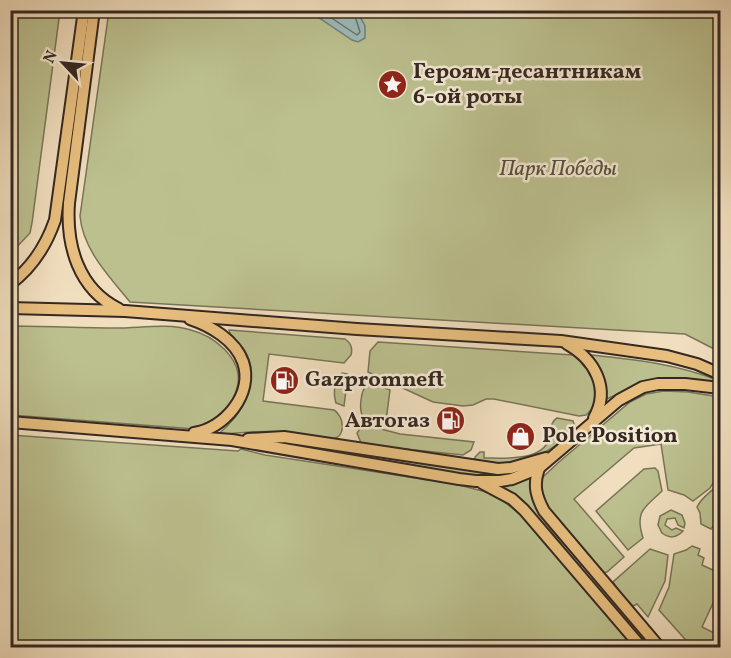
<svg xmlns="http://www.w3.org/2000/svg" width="731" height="658" font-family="Vollkorn,serif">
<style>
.green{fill:#bcc08f;stroke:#787458;stroke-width:1.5}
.water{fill:#9cbbb9;stroke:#72807d;stroke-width:1.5}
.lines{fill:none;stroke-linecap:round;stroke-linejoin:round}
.shore{stroke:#68726e;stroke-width:1.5}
.primary-casing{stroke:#342822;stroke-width:14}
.primary{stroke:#e8bf7f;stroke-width:10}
.labels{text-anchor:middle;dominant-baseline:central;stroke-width:5;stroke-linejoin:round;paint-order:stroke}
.poi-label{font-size:22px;font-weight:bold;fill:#342822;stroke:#f5ead5;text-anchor:start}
.park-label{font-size:22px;font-style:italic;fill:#564e3d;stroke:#f5ead5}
</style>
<rect width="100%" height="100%" fill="#f0debe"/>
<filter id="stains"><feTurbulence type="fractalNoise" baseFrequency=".00333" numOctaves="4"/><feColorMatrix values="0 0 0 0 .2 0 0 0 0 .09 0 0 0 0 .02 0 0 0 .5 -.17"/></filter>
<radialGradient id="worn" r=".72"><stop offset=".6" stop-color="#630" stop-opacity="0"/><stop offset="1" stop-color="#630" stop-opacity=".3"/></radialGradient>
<g class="green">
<polygon points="11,11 60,11 32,223 30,233 11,253"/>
<path d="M 109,11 L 720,11 L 720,352 L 685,334 L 130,302 C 109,276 83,250 80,216 Z"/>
<path d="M 11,326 C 46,326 81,328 117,328 C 141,328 167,323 191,330 C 214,336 242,358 238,384 C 233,409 216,420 195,429 L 11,415 Z"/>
<path d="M 229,330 L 345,339 C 351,343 353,348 351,355 L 344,363 L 269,354 L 263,401 L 334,410 C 344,416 347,437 332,439 C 318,441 300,434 285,432 C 264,430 240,433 219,434 C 222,430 226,428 229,424 C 247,406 259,375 245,351 C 241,343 230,338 229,330 Z"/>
<path d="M 378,342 L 573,355 C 588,363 602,387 595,404 C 594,408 589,412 586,415 L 579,416 L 494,399 L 486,399 L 473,405 L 463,406 L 433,402 L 368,372 L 370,351 Z"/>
<path d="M 592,355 C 639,360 676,364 720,381 L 720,383 L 643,382 L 607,399 L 604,383 Z"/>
<path d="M 342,373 L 348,374 L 344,406 L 336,403 C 333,394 334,379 342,373 Z"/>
<path d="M 371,383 L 390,390 L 386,421 L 368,419 L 362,415 C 359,406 361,391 367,384 Z"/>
<polygon points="664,391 688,392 720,397 720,472 710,488 693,501 684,495 668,490 661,444 634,448 574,499 624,557 607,572 602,573 553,516 541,495 539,485 544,476 559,462 630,402 646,394"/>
<path d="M 557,418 L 573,421 L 575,427 C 552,457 511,469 475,462 L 475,457 L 480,452 L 484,452 L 484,458 C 502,458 542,462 549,439 C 552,431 549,423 557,418 Z"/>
<polygon points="366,425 400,434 474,442 471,450 463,455 366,445 361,443 357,433 362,426"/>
<polygon points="10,435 238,451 241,449 265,455 455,484 494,494 520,514 636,647 11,647"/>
<polygon points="277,441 471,470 494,476 478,477 277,444"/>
<path d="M 655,468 L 658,471 L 662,491 C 646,507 634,510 643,538 L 628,550 L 596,511 L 644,469 Z"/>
<path d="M 531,475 C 524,510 562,541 583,564 L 579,568 L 514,495 L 500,486 Z"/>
<path d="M 720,481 L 720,528 L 714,525 L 711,529 L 701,524 L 700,513 L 697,507 C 702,496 714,491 720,481 Z"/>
<path d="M 671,510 L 682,515 L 685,523 L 684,528 L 678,525 L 675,518 L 667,519 L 665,525 L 672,530 L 676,528 L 683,531 C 676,538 670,539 662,533 L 658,525 L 660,516 Z"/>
<polygon points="692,546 700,549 698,555 704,558 702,565 715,571 718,565 720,566 720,588 702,627 720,636 720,647 692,647 659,610 669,587 674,554 686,550"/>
<polygon points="650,549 668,555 665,581 648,617 637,604 633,606 622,596 613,582"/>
<polygon points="594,577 653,645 650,647 648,647 590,581"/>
</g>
<polygon class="water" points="317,11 357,11 365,26 365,38 358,42 352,40 318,17"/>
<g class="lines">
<polyline class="shore" points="323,10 324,13 357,35 360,32 353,10"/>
<defs>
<g id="primary">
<path d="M 94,10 L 69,203 C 66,245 78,289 119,309"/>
<path d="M 10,284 C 33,267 46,246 55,220 L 84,10"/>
<polyline points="10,308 125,311 357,329 561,341 667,356 697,364 720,374"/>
<path d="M 190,319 C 211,326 235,340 243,362 C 254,394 224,429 194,433"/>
<path d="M 567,344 C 594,359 611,388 594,418"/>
<polyline points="10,422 232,440 459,479 476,481 500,481 512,479 539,468 619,400 643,387 658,384 685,384 720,388"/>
<polyline points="248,439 284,437 498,469 511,468 546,458"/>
<path d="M 539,468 C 533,485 536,496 544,511 L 660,648"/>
<polyline points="482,483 512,499 524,510 642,648"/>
</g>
</defs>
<use href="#primary" class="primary-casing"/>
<use href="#primary" class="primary"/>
</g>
<defs>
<symbol id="sight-disc" viewBox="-11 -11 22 22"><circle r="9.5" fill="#8f2418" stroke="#f5ead5"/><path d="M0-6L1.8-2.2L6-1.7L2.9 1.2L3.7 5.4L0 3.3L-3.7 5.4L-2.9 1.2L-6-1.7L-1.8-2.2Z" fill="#fff"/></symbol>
<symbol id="fuel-disc" viewBox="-11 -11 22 22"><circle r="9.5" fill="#8f2418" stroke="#f5ead5"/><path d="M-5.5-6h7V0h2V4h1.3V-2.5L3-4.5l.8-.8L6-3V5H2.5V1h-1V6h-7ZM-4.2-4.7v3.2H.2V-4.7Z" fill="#fff"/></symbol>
<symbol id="shop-disc" viewBox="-11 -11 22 22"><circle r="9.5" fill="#8f2418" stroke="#f5ead5"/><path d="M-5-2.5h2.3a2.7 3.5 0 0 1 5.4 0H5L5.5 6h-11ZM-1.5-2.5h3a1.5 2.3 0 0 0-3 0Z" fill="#fff"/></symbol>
</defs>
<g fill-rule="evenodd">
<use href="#sight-disc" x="376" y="68" width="33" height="33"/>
<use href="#fuel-disc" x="268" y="364" width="33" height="33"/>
<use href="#fuel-disc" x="434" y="404" width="33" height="33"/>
<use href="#shop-disc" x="504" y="420" width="33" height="33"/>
</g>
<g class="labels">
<g class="poi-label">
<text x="413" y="72">Героям-десантникам<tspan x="413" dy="25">6-ой роты</tspan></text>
<text x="305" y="380">Gazpromneft</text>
<text x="430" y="421" text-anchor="end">Автогаз</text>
<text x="542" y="436">Pole Position</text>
</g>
<g class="park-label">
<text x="558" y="169">Парк Победы</text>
</g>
</g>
<rect width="731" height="658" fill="none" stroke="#f0debe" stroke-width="36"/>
<rect x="12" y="12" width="707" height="634" fill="none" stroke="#342822" stroke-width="3"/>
<rect x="18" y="18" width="695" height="622" fill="none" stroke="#342822" stroke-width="1.5"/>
<g transform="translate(63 63) rotate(296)" stroke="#f5ead5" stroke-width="4.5" paint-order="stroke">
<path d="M0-4.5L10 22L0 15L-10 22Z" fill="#342822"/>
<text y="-9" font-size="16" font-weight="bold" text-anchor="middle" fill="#342822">N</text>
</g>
<rect width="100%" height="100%" filter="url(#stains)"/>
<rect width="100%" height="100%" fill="url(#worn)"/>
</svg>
